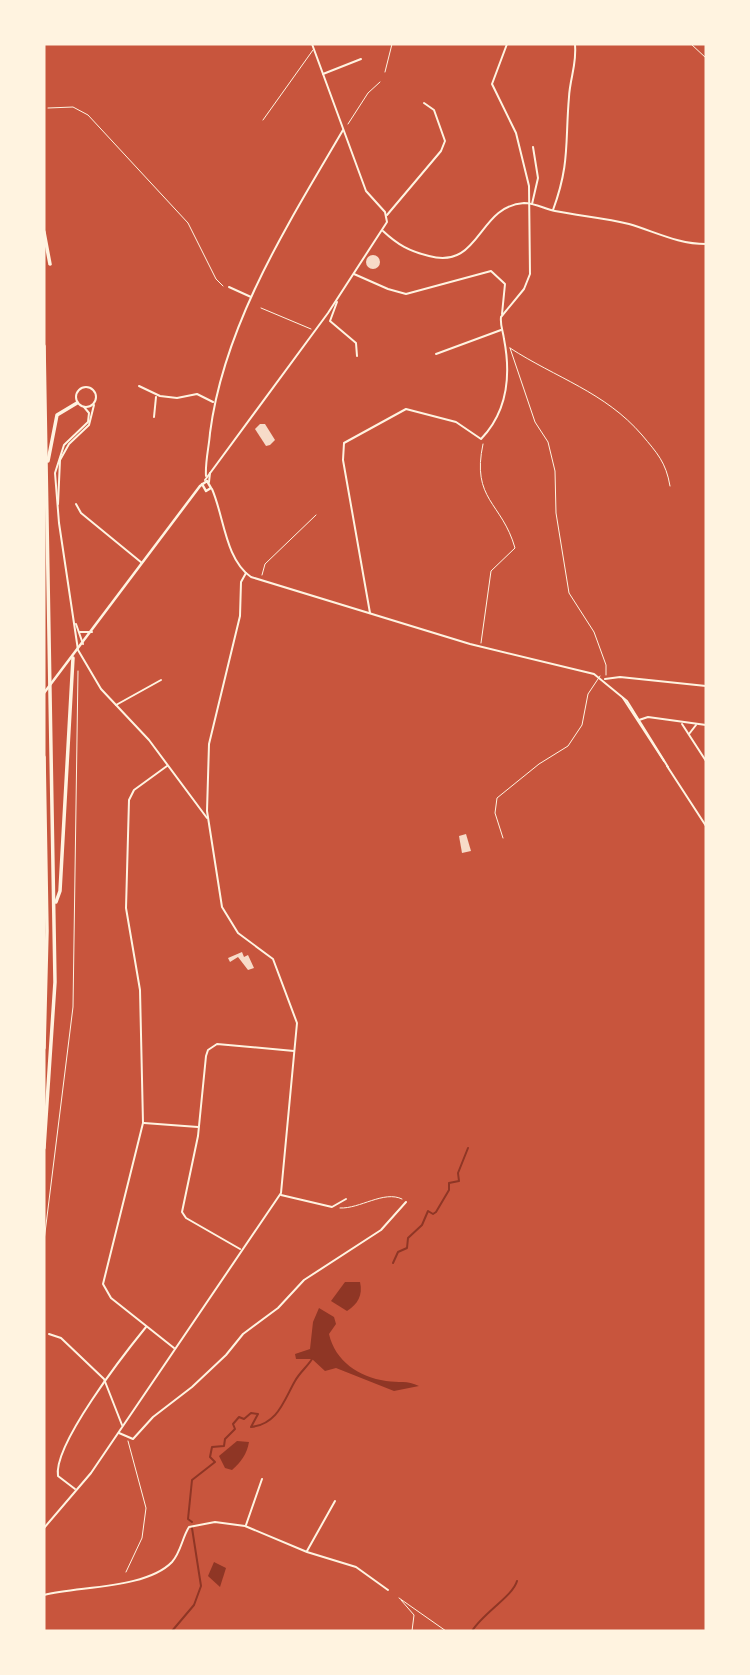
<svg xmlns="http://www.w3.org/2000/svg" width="750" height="1675" font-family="'Fira Sans',sans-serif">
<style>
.water{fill:#8f3625}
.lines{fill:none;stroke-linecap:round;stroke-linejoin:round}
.stream{stroke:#8f3625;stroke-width:2}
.building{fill:#f7dbc8}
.path{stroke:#fff3e0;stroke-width:1}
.service{stroke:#fff3e0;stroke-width:1}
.minor{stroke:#fff3e0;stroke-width:2}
.tertiary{stroke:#fff3e0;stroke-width:2}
.secondary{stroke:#fff3e0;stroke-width:2.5}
.motorway{stroke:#fff3e0;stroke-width:3.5}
</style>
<rect width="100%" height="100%" fill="#c8553d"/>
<g class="water">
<path d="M 345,1282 L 360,1282 C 363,1295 358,1304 347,1311 L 331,1301 Z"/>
<path d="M 319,1308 L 334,1317 L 336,1324 L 329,1334 C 335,1361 359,1377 386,1381 C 399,1383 407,1380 419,1386 L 394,1391 L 336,1368 L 325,1371 L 312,1359 L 296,1359 L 295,1354 L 310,1349 L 313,1322 Z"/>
<path d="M 237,1441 L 249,1442 C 247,1454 241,1462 232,1470 L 225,1468 L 219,1456 Z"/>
<polygon points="214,1562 226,1568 220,1587 208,1576"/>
</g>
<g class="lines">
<g class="stream">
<polyline points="393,1263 398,1252 407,1248 408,1238 422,1225 428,1211 433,1214 436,1212 449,1190 449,1183 459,1181 458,1173 468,1148"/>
<path d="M 192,1522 L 188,1519 L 192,1480 L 215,1462 L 210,1457 L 212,1447 L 224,1446 L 225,1439 L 235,1429 L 233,1424 L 239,1417 L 244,1419 L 251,1413 L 258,1414 L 251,1427 C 278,1424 284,1400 295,1381 C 300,1372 307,1367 312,1359"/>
<polyline points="172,1631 194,1605 201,1586 192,1528"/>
<path d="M 472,1631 C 483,1613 513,1596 517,1581"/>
</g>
</g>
<g class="building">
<circle cx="373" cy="262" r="7"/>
<polygon points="260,424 265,424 275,440 270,445 266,446 255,429"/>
<polygon points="466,834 471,851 462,853 459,836"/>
<polygon points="242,952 244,957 248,955 254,968 248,970 238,957 230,962 228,958"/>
</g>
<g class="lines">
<g class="path">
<polyline points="691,44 706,58"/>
<polyline points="385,72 392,44"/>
<polyline points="48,108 73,107 88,115 188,223 216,279 223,286"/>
<polyline points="348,124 368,93 380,82"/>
<polyline points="261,308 311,329"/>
<polyline points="510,348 535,422 548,442 555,471 556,513 569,593 594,632 606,665 606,675"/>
<path d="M 510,348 C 556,378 605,392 642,435 C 657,453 666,462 670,486"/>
<polyline points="262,575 265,564 316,515"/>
<path d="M 481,643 L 491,571 L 515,548 C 502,502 471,500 483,444"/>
<path d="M 340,1208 C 360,1209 384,1190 402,1199"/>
<polyline points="44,1241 73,1007 78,671"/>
<polyline points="126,1572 142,1538 146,1508 128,1441"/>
<polyline points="399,1598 446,1631"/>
<polyline points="401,1600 414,1615 412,1631"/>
</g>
<g class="service">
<polyline points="263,120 313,50"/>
<polyline points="503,838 495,813 497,798 539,764 568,746 582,725 588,694 600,676"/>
</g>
<g class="minor">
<polyline points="323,74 361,59"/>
<polyline points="532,204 538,178 533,147"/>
<path d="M 553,210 C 570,164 565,143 569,97 C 570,78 577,64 575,44"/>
<polyline points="387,215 441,151 445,141 434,110 424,103"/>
<path d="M 383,231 C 398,245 409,251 429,256 C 481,270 477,206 524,203 C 535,203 545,209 555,211 C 580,216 605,218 629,224 C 656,232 678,244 706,244"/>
<polyline points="354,274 388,289 406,294 491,271 505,284 502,314"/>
<polyline points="229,287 251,297"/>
<polyline points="337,302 330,321 356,343 357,356"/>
<polyline points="436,354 501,330"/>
<polyline points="139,386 160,396 177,398 197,394 213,402"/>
<circle cx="86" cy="397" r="10"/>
<polyline points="84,407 89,413 88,422 64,445 55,473 59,523 78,650 101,689 149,740 207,818"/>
<polyline points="154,417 156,397"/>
<path d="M 206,476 C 205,462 209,447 210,433 C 224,324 288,224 343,130"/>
<polyline points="58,504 60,460 69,444 89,425 94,405"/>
<polyline points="76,504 81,513 142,563"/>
<path d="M 370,613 L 343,460 L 344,443 L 406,409 L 456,422 L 481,439 C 507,412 511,375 504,339 C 503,331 500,325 501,317 L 524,289 L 530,274 L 529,186 L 516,133 L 492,84 L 507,44"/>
<polyline points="76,624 83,644"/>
<polyline points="80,632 92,632"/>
<polyline points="605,679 620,677 706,686"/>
<polyline points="116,705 161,680"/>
<polyline points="639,720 648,717 706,725"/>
<polyline points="682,724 706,761"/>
<polyline points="689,734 696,725"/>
<polyline points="167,766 134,790 129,800 126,908 140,990 143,1123 103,1284 111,1298 174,1348"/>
<polyline points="144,1123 198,1127"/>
<polyline points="281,1195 332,1207 346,1199"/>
<polyline points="240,1249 186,1218 182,1212 198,1136 206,1056 208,1050 217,1044 294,1051"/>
<polyline points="49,1334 61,1338 104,1379 122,1425"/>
<polyline points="119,1433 133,1439 153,1417 192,1387 226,1355 243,1334 278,1308 304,1280 381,1230 406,1202"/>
<path d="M 75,1489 L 58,1476 C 53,1445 124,1354 146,1327"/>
<polyline points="246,1525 262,1479"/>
<polyline points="44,1528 91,1473 281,1193 297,1023 273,959 238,933 222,907 207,811 209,744 240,616 241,582 246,573"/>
<polyline points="307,1551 335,1501"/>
<path d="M 44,1595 C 78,1586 146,1589 172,1562 C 181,1552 182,1538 189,1527 L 215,1522 L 245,1526 L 307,1552 L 356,1567 L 388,1590"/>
</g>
<g class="tertiary">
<polyline points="205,480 328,313 387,222 385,212 366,191 312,44"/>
<polyline points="209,482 210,473"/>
<path d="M 212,489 C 224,516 225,559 251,577 L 470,644 L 594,674 L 627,701 L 668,767"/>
<polyline points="623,698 664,761"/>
<polyline points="667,766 706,826"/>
</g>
<polyline class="secondary" points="44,693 200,486 207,481 211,488 206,491 202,484"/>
<g class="motorway">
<polyline points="44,232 50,264"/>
<polyline points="44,346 55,982 44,1148"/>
<polyline points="48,461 57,415 77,403"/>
<polyline points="44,757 47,931 44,1048"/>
<polyline points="56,902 60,891 73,658"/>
</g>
</g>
<rect width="750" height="1675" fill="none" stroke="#fff3e0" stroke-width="91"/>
</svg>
